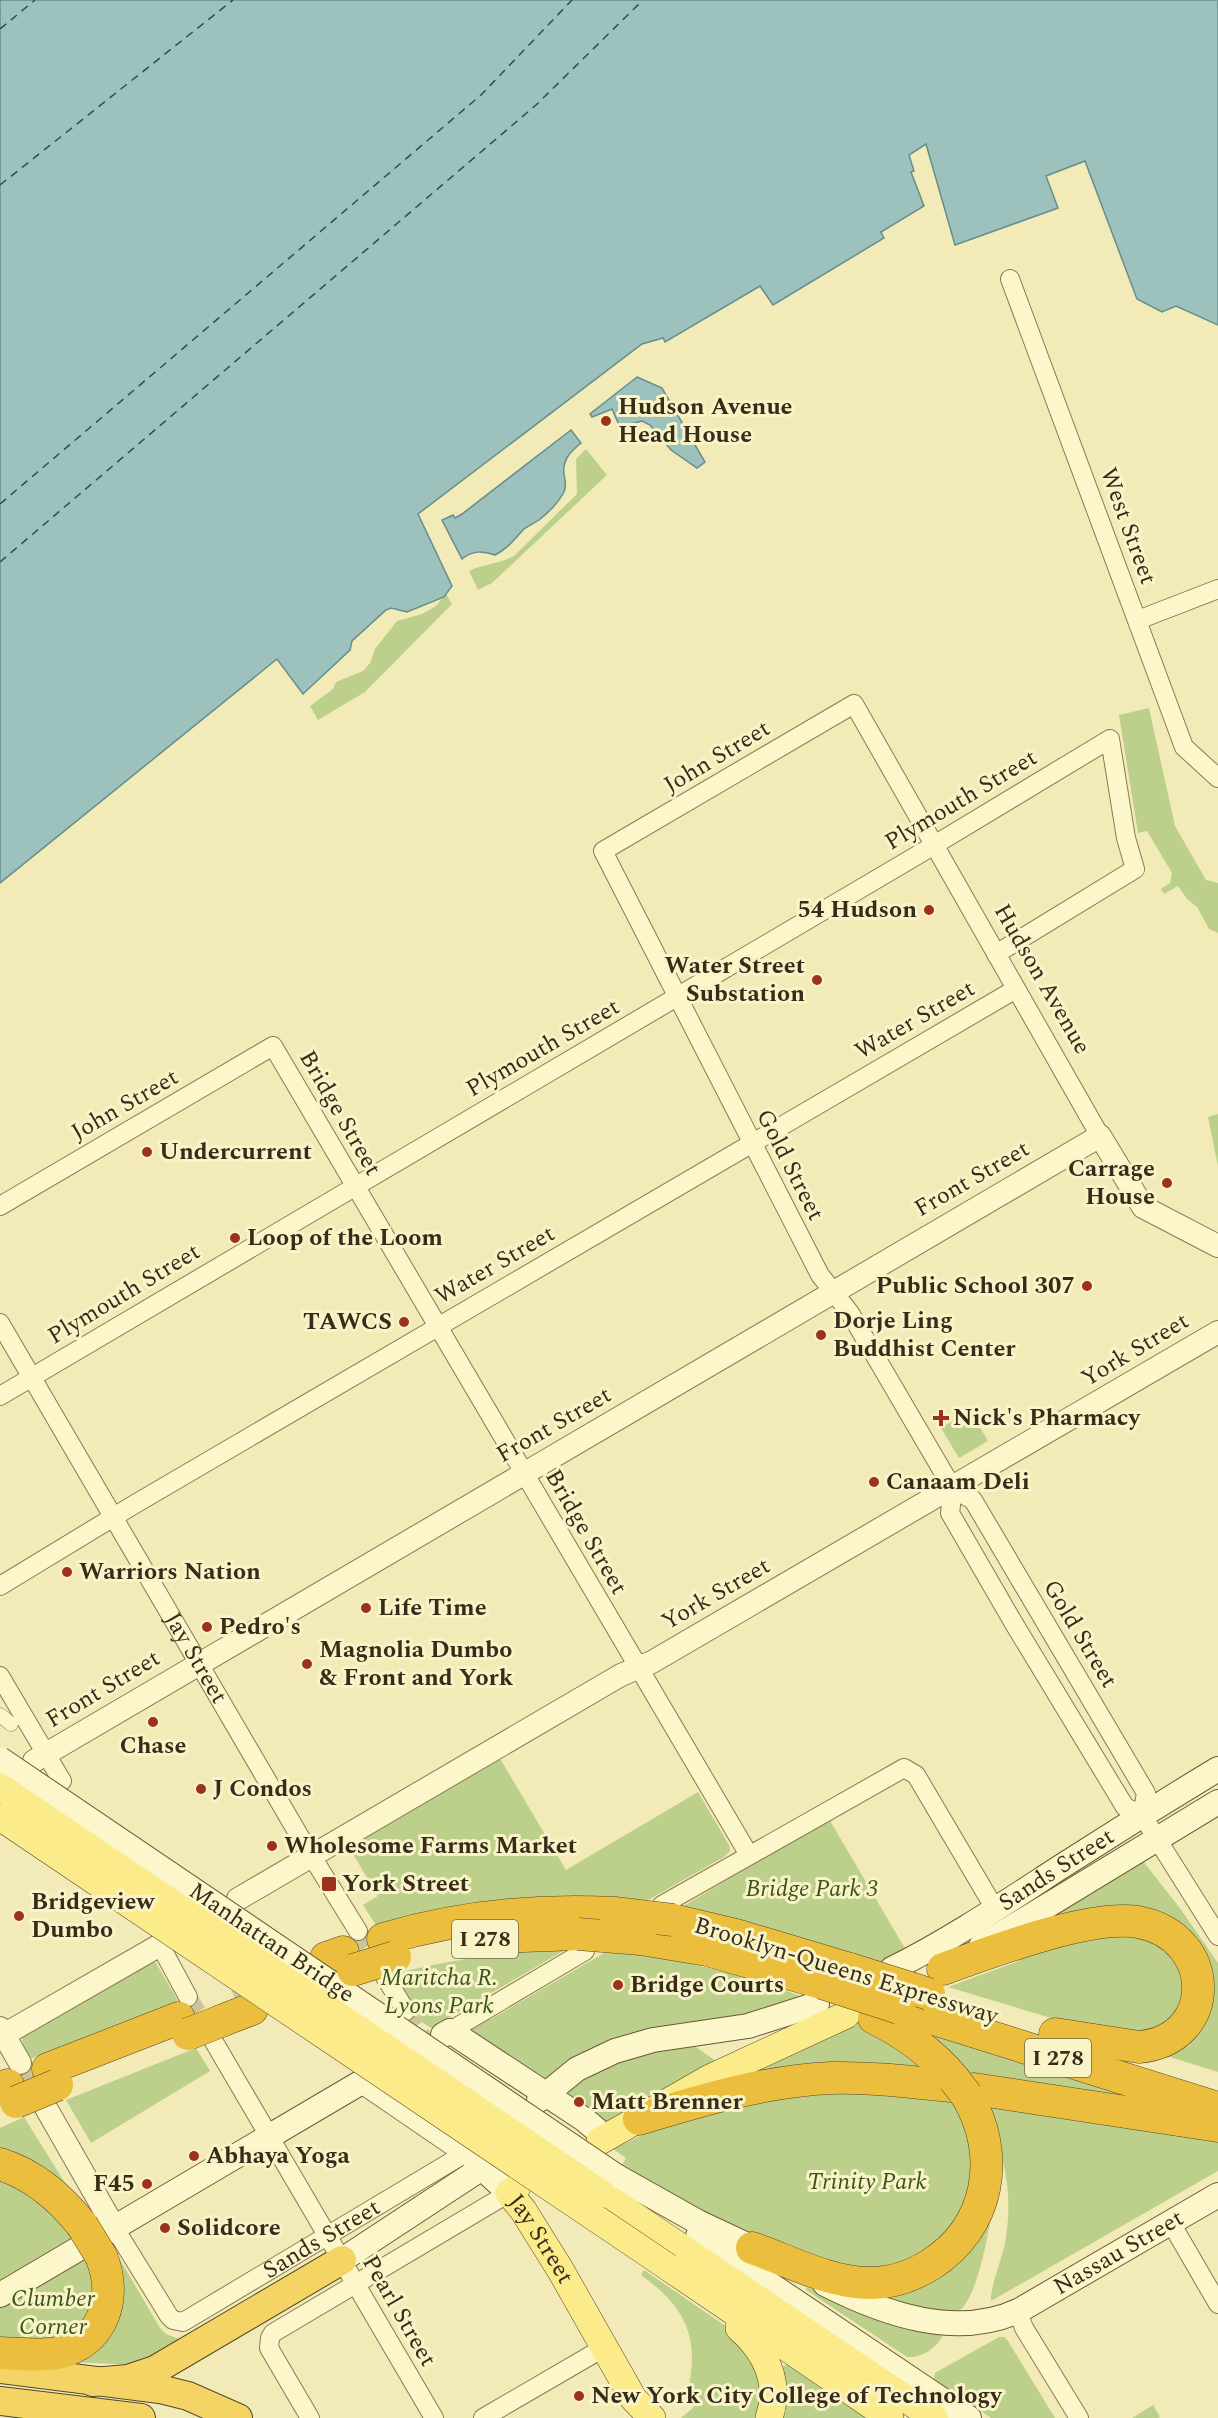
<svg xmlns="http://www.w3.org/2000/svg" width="1218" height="2418" font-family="Spectral,serif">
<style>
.green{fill:#bcd08b}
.water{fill:#9dc1bd;stroke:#658e8b;stroke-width:1.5}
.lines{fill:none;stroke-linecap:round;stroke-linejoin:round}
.ferry{stroke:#265257;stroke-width:1.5;stroke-dasharray:8 6;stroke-linecap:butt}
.minor-tunnel{stroke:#ccc598;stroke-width:18;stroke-dasharray:18 9;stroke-linecap:butt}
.tertiary-tunnel{stroke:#ccc598;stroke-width:22;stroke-dasharray:22 11;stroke-linecap:butt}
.motorway-tunnel{stroke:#ccc598;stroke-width:32;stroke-dasharray:32 16;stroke-linecap:butt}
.pedestrian-casing{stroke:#897952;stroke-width:15}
.minor-casing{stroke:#897952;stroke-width:20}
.tertiary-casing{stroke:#897952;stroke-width:24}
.secondary-casing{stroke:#6a5935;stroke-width:26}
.primary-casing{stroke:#554527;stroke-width:28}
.trunk-casing{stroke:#554527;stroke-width:30}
.motorway-casing{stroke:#554527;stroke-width:33}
.pedestrian{stroke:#fcf6cb;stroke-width:14}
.minor{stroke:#fcf6cb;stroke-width:18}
.tertiary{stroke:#fcf6cb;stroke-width:22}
.secondary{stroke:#fcf6cb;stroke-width:24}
.primary{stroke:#fbeb8a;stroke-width:27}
.trunk{stroke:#f4d464;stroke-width:28}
.motorway{stroke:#ecbe3d;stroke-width:32}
.rail{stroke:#362c19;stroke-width:4.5;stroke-dasharray:10 10;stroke-linecap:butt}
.secondary-bridge-casing{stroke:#6a5935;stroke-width:26;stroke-linecap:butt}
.primary-bridge-casing{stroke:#554527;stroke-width:28;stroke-linecap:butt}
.motorway-bridge-casing{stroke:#554527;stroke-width:33;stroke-linecap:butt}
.secondary-bridge{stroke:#fcf6cb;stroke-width:24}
.primary-bridge{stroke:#fbeb8a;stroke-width:27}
.motorway-bridge{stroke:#ecbe3d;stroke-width:32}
.poi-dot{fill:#9d321c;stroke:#f9f3c8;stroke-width:2}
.labels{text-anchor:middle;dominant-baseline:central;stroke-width:6;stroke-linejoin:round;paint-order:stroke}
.shield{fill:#f9f3c8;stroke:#70684e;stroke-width:1.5}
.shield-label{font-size:22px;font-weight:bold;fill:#362c19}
.poi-label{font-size:24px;font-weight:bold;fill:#362c19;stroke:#f9f3c8;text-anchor:start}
.street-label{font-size:24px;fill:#362c19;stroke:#f9f3c8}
.park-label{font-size:24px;font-style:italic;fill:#3d541d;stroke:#f9f3c8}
</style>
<rect width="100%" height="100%" fill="#f2ebb8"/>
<g class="green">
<path d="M 586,449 L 607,475 L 492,583 L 478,590 L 469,571 C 483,564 500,564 514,556 L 577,494 L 576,459 Z"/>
<polygon points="446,594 452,604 365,692 318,720 310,706 333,689 336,682 363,671 370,663 375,649 397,621 422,614 436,606"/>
<polygon points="1149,708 1175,826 1206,880 1218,883 1218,933 1209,929 1197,907 1187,899 1178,886 1164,894 1161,889 1170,883 1172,873 1147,831 1138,833 1119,715"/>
<polygon points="1218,1114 1218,1166 1208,1117"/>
<polygon points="970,1411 988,1441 959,1458 941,1428"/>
<polygon points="498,1755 566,1870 698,1792 729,1845 730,1851 724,1857 643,1903 393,1920 376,1925 363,1905 378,1896 347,1844"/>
<polygon points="829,1819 907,1952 880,1965 680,1908"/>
<polygon points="1143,1861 1182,1911 1218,1963 1218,2072 1157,2053 1213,1989 1209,1964 1194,1939 1012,1934"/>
<polygon points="1076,1935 1157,1935 1191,1984 1166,2032 1094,2031 948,1987 1019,1961 1017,1953"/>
<path d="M 565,1950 L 431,2028 L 423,2023 L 393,1974 C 450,1960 506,1951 565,1950 Z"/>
<path d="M 606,1952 C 674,1957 739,1973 803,1997 L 546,2079 L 466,2028 L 481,2020 L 491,2019 Z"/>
<polygon points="152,1961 156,1963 178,2001 30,2059 23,2047 22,2036"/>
<polygon points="854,2019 864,2023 944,2078 747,2077"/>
<polygon points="936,2036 1122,2094 1120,2101 969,2080 932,2043"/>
<polygon points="690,2043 719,2063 607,2123 571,2098 566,2093 567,2087 612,2060"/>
<polygon points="196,2048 210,2071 91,2143 66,2100"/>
<polygon points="797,2089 957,2095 981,2156 954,2237 872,2276 768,2247 621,2167 626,2158 613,2149 669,2122"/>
<path d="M 980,2099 L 1218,2132 L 1218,2171 L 991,2301 C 990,2288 1002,2258 1005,2243 C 1015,2186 1002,2149 980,2099 Z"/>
<polygon points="24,2117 88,2220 0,2158 0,2128"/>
<polygon points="0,2170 81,2234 0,2282"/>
<path d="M 991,2214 C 988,2237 977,2296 960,2310 L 938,2311 L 861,2292 Z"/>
<polygon points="112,2246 160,2328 166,2334 182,2340 137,2365 49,2361 77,2354"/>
<polygon points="92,2253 102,2293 74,2336 0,2349 0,2307"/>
<path d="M 644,2270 L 733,2331 L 763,2375 L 759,2418 L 681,2418 L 694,2407 C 686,2393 690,2386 691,2371 C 697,2327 675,2299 641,2275 Z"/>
<path d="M 807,2287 L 876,2317 L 941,2334 L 942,2337 C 935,2349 922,2358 907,2357 L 806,2290 Z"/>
<polygon points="999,2337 1004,2337 1008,2341 1055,2418 991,2418 934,2379 935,2373"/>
<polygon points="787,2364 876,2418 780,2418 781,2368"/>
<polygon points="1153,2405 1160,2417 1157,2418 1132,2418"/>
</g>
<g class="water">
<polygon points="0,0 1218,0 1218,325 1176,306 1162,312 1137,299 1085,161 1046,176 1058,208 955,245 926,144 909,155 914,171 911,172 924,206 881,232 884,238 773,305 760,286 665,342 663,338 642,344 418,514 452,586 444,597 407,612 391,608 386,610 352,641 350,650 303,694 277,659 0,883"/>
<polygon points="637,377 662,388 705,462 697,468 671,450 650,425 642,421 620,427 612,409 592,417 590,414"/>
<path d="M 571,430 L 581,443 C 571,451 562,460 564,474 C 565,482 567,485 564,492 C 559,502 547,514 539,520 C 533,524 527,526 523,530 C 514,540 507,549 495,555 C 482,551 473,550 462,559 L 442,520 L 453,515 L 455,518 L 462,514 Z"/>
</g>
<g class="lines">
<g class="ferry">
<polyline points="0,29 35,0"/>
<polyline points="0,185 233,0"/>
<polyline points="0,504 481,95 572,0"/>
<polyline points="0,562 536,105 643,0"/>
</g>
<g class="minor-tunnel">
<polyline points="358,1931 381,1970"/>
<polyline points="188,1997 210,2034"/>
<polyline points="406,2011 427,2044"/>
</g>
<polyline class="tertiary-tunnel" points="20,2063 45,2107"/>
<polyline class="motorway-tunnel" points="234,1996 278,1978"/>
<defs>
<polyline id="pedestrian" points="0,1715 11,1724"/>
<g id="minor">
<polyline points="1010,279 1184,747 1218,778"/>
<polyline points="1138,620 1218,589"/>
<polyline points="1100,1136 854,704 603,851 820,1275 850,1313 953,1489 973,1500 1146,1793 1142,1815"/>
<polyline points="0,1206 273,1046 749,1855"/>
<path id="s1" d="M 0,1323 L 303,1842 L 358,1931"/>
<polyline points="0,1396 921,853 1110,739 1126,838 1135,869 996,954"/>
<polyline points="953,1489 950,1513 1013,1622 1125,1807 1142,1815 1218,1936"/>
<polyline points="0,1586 135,1504 1016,989"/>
<polyline points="0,1676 62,1781"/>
<polyline points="662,1905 904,1768 916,1775 995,1909"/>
<polyline points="160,1945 188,1997"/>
<polyline points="385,1977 406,2011"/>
<polyline points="450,2031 585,1951"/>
<polyline points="214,2042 434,2418"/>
<polyline points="360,2083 471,2159"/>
<polyline points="1171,2223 1218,2304"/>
<path id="s2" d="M 114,2227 L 169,2316 L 173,2320 L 183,2322 L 464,2154"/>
<polyline points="1020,2310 1019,2315 1024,2328 1079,2418"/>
<polyline points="310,2418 269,2348 270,2338 273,2333 509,2193"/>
<polyline points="483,2418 605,2347"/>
</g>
<g id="tertiary">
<polyline points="34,1761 1100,1136 1143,1207 1218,1246"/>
<polyline points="238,1899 621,1675 652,1662 1218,1332"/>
<polyline points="0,2028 20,2063"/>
<polyline points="0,2037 160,1945"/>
<polyline points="46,2108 114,2227"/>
</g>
<g id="secondary">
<polyline points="981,1946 1218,1802"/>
<path id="s3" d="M 892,1969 C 950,1940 1005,1903 1059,1868 C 1112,1834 1165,1801 1218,1769"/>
<polyline points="443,2035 450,2031 585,2120 605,2137"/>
<polyline points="539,2100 577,2069 615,2051 653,2040 748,2026 817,2004"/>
<polyline points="616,2176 698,2222 768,2255"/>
<polyline points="698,2236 969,2418"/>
<polyline points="342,2260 482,2168 509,2193"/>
<path id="s4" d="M 825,2284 C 884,2314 957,2340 1020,2310 L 1218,2195"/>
<polyline points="0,2295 360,2083"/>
</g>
<g id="primary">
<polyline points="600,2141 710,2078 846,2015"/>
<path id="s5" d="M 517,2187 L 509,2193 L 523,2210 L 561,2271 L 633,2398 L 652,2418"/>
<polyline points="602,2194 934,2418"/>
<polyline points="668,2267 890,2418"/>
<path d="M 739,2328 C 766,2352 781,2382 769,2418"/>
</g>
<g id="trunk">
<polyline points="0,2369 160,2389 188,2396 238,2418"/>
<polyline points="93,2382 128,2379 155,2370 342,2260"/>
<polyline points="0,2401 141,2418"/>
</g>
<g id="motorway">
<polyline points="673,1920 736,1935 850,1969"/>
<path d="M 383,1939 C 458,1917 536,1909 614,1913"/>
<polyline points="641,1939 707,1950 822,1983"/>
<polyline points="481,1940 523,1936 578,1934"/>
<polyline points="326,1958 343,1952"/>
<path d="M 943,1969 C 990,1952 1090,1914 1138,1922 C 1218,1937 1218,2040 1139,2047 L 1055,2034"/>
<polyline points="899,2008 1218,2108"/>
<path d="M 874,2018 C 905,2033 932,2053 954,2079"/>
<polyline points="221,2021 252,2009"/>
<polyline points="48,2069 179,2018"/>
<polyline points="0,2088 8,2085"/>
<polyline points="974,2089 1218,2126"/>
<path d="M 639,2119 C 702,2100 765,2081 831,2078 C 871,2077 911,2082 950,2086"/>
<path d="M 0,2164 C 34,2175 60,2197 82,2225"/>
<path d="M 752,2248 C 789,2261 830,2283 870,2283 C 891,2283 912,2276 930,2265 C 990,2227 1002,2155 967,2096"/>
<path d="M 0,2353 C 19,2354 38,2356 57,2353 C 104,2343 118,2297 101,2256"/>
</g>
</defs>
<use href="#pedestrian" class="pedestrian-casing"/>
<use href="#minor" class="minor-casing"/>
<use href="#tertiary" class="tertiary-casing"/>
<use href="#secondary" class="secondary-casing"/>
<use href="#primary" class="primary-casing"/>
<use href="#trunk" class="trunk-casing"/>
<use href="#motorway" class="motorway-casing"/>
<use href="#pedestrian" class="pedestrian"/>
<use href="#minor" class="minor"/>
<use href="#tertiary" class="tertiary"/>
<use href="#secondary" class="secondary"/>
<use href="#primary" class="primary"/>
<use href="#trunk" class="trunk"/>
<use href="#motorway" class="motorway"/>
<g class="rail">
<polyline points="0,1766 612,2180"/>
<polyline points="0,1799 597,2201"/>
</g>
<defs>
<g id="secondary-bridge">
<path id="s6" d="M 0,1759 L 616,2176"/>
</g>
<g id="primary-bridge">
<polyline points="0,1787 602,2194"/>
<polyline points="0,1817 668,2267"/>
</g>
<g id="motorway-bridge">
<polyline points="614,1913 673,1920"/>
<polyline points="578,1934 641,1939"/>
<polyline points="850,1969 929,1994"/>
<polyline points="353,1970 395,1957"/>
<polyline points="822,1983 899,2008"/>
<polyline points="188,2034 221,2021"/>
<polyline points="954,2079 967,2096"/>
<polyline points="16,2102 57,2085"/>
<polyline points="82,2225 101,2256"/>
</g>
</defs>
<use href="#secondary-bridge" class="secondary-bridge-casing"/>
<use href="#primary-bridge" class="primary-bridge-casing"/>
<use href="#motorway-bridge" class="motorway-bridge-casing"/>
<use href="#secondary-bridge" class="secondary-bridge"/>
<use href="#primary-bridge" class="primary-bridge"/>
<use href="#motorway-bridge" class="motorway-bridge"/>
</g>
<g class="poi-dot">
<circle cx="606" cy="421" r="6"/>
<circle cx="929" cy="910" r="6"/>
<circle cx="817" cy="980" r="6"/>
<circle cx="147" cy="1152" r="6"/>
<circle cx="1167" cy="1183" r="6"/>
<circle cx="235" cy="1238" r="6"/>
<circle cx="1087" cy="1286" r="6"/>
<circle cx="404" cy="1322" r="6"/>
<circle cx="821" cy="1335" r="6"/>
<path d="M938 1409h6v6h6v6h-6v6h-6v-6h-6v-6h6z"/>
<circle cx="874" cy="1482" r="6"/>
<circle cx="67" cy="1572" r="6"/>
<circle cx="366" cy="1608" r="6"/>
<circle cx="207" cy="1627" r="6"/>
<circle cx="307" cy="1664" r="6"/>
<circle cx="153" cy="1722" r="6"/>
<circle cx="201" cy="1789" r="6"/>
<circle cx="272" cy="1846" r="6"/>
<rect x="321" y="1876" width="16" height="16" rx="3"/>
<circle cx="19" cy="1916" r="6"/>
<circle cx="618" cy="1985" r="6"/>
<circle cx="579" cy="2102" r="6"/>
<circle cx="194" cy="2156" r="6"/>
<circle cx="147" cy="2184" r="6"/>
<circle cx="165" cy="2228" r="6"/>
<circle cx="579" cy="2396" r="6"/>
</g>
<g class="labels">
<g class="shield">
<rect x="452" y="1920" width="66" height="38" rx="4.5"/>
<rect x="1025" y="2039" width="66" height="38" rx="4.5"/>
</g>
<g class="shield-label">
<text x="485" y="1939">I 278</text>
<text x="1058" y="2058">I 278</text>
</g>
<g class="poi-label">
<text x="618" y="407">Hudson Avenue<tspan x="618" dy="28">Head House</tspan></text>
<text x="917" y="910" text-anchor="end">54 Hudson</text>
<text x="805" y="966" text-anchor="end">Water Street<tspan x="805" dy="28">Substation</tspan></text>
<text x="159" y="1152">Undercurrent</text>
<text x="1155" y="1169" text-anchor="end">Carrage<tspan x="1155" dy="28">House</tspan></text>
<text x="247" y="1238">Loop of the Loom</text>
<text x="1075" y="1286" text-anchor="end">Public School 307</text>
<text x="833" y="1321">Dorje Ling<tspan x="833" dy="28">Buddhist Center</tspan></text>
<text x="392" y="1322" text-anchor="end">TAWCS</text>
<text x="953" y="1418">Nick's Pharmacy</text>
<text x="886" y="1482">Canaam Deli</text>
<text x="79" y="1572">Warriors Nation</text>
<text x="378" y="1608">Life Time</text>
<text x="219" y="1627">Pedro's</text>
<text x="319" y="1650">Magnolia Dumbo<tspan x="319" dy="28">&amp; Front and York</tspan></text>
<text x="153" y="1746" text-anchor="middle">Chase</text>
<text x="213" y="1789">J Condos</text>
<text x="284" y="1846">Wholesome Farms Market</text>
<text x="342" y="1884">York Street</text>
<text x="31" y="1902">Bridgeview<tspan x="31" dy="28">Dumbo</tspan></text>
<text x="630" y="1985">Bridge Courts</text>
<text x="591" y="2102">Matt Brenner</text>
<text x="206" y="2156">Abhaya Yoga</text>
<text x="135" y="2184" text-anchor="end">F45</text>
<text x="177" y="2228">Solidcore</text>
<text x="591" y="2396">New York City College of Technology</text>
</g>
<g class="street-label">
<text transform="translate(1128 526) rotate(70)">West Street</text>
<text transform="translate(717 757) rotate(-31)">John Street</text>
<text transform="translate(961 800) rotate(-31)">Plymouth Street</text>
<text transform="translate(1042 979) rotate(60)">Hudson Avenue</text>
<text transform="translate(915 1020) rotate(-30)">Water Street</text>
<text transform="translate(543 1048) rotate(-30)">Plymouth Street</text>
<text transform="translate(125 1105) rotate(-30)">John Street</text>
<text transform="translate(340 1113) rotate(60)">Bridge Street</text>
<text transform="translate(790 1165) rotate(63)">Gold Street</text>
<text transform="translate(972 1179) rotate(-30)">Front Street</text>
<text transform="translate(495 1265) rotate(-30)">Water Street</text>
<text transform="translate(124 1294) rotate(-31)">Plymouth Street</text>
<text transform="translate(1135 1350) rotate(-31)">York Street</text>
<text transform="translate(554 1425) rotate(-30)">Front Street</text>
<text transform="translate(586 1532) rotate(60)">Bridge Street</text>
<text transform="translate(716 1594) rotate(-30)">York Street</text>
<text transform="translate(1080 1634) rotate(59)">Gold Street</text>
<text stroke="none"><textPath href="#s1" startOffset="388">Jay Street</textPath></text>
<text transform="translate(103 1689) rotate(-31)">Front Street</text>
<text stroke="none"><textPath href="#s3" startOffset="192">Sands Street</textPath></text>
<text stroke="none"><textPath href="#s6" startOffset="328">Manhattan Bridge</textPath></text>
<text transform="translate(846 1971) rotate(17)">Brooklyn-Queens Expressway</text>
<text stroke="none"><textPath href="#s2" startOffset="282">Sands Street</textPath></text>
<text stroke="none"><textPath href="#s5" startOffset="66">Jay Street</textPath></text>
<text stroke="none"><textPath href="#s4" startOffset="318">Nassau Street</textPath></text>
<text transform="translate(399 2311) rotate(60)">Pearl Street</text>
</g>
<g class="park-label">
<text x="812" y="1889">Bridge Park 3</text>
<text x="439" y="1978">Maritcha R.<tspan x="439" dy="28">Lyons Park</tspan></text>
<text x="867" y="2182">Trinity Park</text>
<text x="53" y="2299">Clumber<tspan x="53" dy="28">Corner</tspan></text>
</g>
</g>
</svg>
